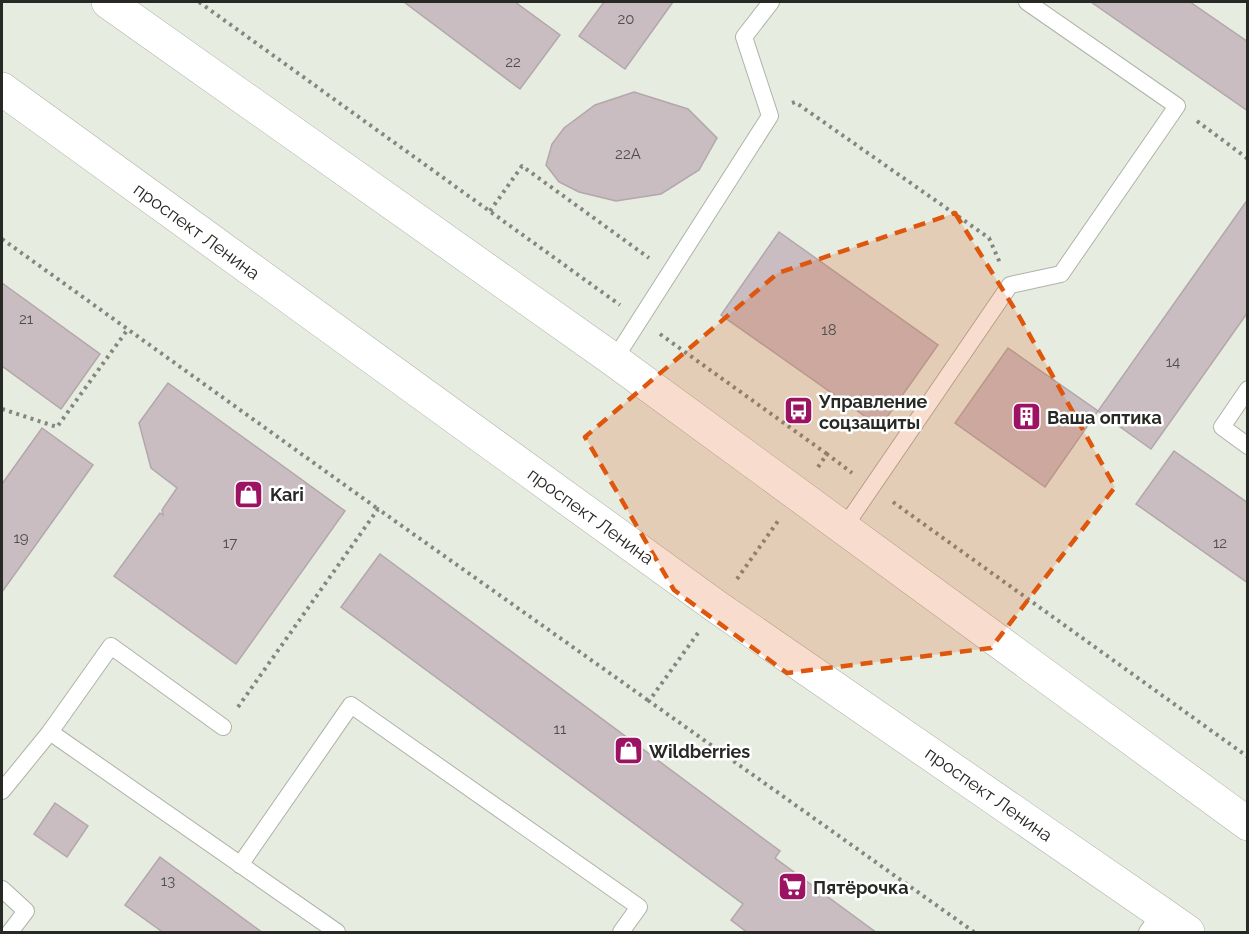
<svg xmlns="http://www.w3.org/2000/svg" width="1249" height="934" font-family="Raleway,sans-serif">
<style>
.building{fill:#c9bdc2;stroke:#b2a7ab;stroke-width:1.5}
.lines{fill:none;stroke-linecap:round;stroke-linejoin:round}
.service-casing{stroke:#aeb2a8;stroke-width:18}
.secondary-casing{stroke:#aeb2a8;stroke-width:34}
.path{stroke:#838780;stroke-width:4;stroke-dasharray:3 4.5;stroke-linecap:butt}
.service{stroke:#fff;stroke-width:16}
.secondary{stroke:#fff;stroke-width:33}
.marked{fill:#de570d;fill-opacity:0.2;stroke:#de570d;stroke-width:4.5;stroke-dasharray:12 8;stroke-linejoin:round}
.labels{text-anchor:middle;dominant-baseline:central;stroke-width:5;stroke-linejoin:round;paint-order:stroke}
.number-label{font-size:15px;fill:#504e4c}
.street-label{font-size:18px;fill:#272925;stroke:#fff}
.poi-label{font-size:18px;font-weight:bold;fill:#272925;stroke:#fff;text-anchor:start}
</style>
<rect width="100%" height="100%" fill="#e7ece1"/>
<g class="building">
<polygon points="404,2 515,2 560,35 520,89"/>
<polygon points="604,2 673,2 625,69 579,36"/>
<polygon points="1091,2 1190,2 1248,42 1248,111"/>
<polygon points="634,92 688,109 717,138 699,170 661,194 616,201 579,192 559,182 546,165 552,144 564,128 595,105"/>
<polygon points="1248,199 1248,312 1151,449 1098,411"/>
<polygon points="779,232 938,345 880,427 721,315"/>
<polygon points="2,283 100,354 61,409 2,366"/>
<polygon points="1008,348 1098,411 1045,487 955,423"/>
<polygon points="168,383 345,511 236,664 114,576 160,513 163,515 162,510 177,488 151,468 139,423"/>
<polygon points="42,428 93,465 2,592 2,484"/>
<polygon points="1174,451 1248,503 1248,583 1136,504"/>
<polygon points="380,554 780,851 775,858 877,933 748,933 731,920 743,904 341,607"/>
<polygon points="55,803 88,826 67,857 34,834"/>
<polygon points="160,857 263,933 164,933 125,905"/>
</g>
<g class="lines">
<defs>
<g id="service">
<polyline points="614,360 770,116 744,37 771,2"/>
<polyline points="1248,389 1222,427 1248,446"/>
<polyline points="843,529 1010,285 1061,274 1177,106 1027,2"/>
<polyline points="50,732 337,932"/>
<polyline points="2,791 50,732 111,646 223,727"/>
<polyline points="240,865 351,705 639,907 621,932"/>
<polyline points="2,889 26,911 10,932"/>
<polyline points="1147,932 1161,913"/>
</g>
<g id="secondary">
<polyline points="108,2 614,360 1248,824"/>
<polyline points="2,89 717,607 1161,913 1188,932"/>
</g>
</defs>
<use href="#service" class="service-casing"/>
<use href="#secondary" class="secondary-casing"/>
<g class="path">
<polyline points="199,2 620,305"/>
<polyline points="792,103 795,102 989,238 1000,263"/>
<polyline points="1197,121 1248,159"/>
<polyline points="490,211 522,166 649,258"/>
<polyline points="2,239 378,509"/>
<polyline points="660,334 827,454"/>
<polyline points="2,409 57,427 128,329"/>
<polyline points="818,467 827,454 852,473"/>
<polyline points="893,502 1248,757"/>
<polyline points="737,579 778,521"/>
<polyline points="698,633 649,701 974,932"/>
<polyline points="238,707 378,509 649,701"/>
</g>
<use href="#service" class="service"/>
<use href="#secondary" class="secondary"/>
</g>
<path class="marked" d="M 955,213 L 1019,316 L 1115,487 L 991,648 L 787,673 L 674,590 L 585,437 L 778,273 Z"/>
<defs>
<symbol id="bus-square" viewBox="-11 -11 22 22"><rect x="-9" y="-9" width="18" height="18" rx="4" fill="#9c1363" stroke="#fff"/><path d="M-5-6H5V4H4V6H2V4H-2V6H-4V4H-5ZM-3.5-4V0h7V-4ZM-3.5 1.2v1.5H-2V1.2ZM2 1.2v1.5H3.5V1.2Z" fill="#fff"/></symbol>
<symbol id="building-square" viewBox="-11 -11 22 22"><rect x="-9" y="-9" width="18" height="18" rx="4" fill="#9c1363" stroke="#fff"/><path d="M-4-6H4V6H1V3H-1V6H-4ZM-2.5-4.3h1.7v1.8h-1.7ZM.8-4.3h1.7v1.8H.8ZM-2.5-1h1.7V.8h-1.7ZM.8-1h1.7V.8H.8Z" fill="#fff"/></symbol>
<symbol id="shop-square" viewBox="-11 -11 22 22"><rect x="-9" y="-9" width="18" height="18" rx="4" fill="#9c1363" stroke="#fff"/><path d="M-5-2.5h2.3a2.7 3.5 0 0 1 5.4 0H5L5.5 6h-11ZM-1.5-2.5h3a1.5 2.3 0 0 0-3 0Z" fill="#fff"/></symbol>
<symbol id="supermarket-square" viewBox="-11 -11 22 22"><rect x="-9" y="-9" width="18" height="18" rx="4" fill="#9c1363" stroke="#fff"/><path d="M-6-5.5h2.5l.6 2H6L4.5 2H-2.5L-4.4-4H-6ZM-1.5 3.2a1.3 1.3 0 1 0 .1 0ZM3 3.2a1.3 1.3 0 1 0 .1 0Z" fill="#fff"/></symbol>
</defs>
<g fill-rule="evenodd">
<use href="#bus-square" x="782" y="394" width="33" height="33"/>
<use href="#building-square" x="1010" y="400" width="33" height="33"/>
<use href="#shop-square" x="232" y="478" width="33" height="33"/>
<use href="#shop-square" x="612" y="734" width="33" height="33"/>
<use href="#supermarket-square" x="776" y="870" width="33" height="33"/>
</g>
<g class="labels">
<g class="number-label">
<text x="626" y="19">20</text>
<text x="513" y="62">22</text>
<text x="628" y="154">22А</text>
<text x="26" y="319">21</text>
<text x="829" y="330">18</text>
<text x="1173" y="362">14</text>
<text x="21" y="538">19</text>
<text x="230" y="543">17</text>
<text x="1220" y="543">12</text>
<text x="560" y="729">11</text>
<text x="168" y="881">13</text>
</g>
<g class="street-label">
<text transform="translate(197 231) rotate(36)">проспект Ленина</text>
<text transform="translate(591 516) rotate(36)">проспект Ленина</text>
<text transform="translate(989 794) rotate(35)">проспект Ленина</text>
</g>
<g class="poi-label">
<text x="819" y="401">Управление<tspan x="819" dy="21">соцзащиты</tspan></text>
<text x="1047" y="417">Ваша оптика</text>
<text x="270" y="494">Kari</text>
<text x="649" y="751">Wildberries</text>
<text x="813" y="887">Пятёрочка</text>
</g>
</g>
<rect width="1249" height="934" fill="none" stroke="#272925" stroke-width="6"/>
</svg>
